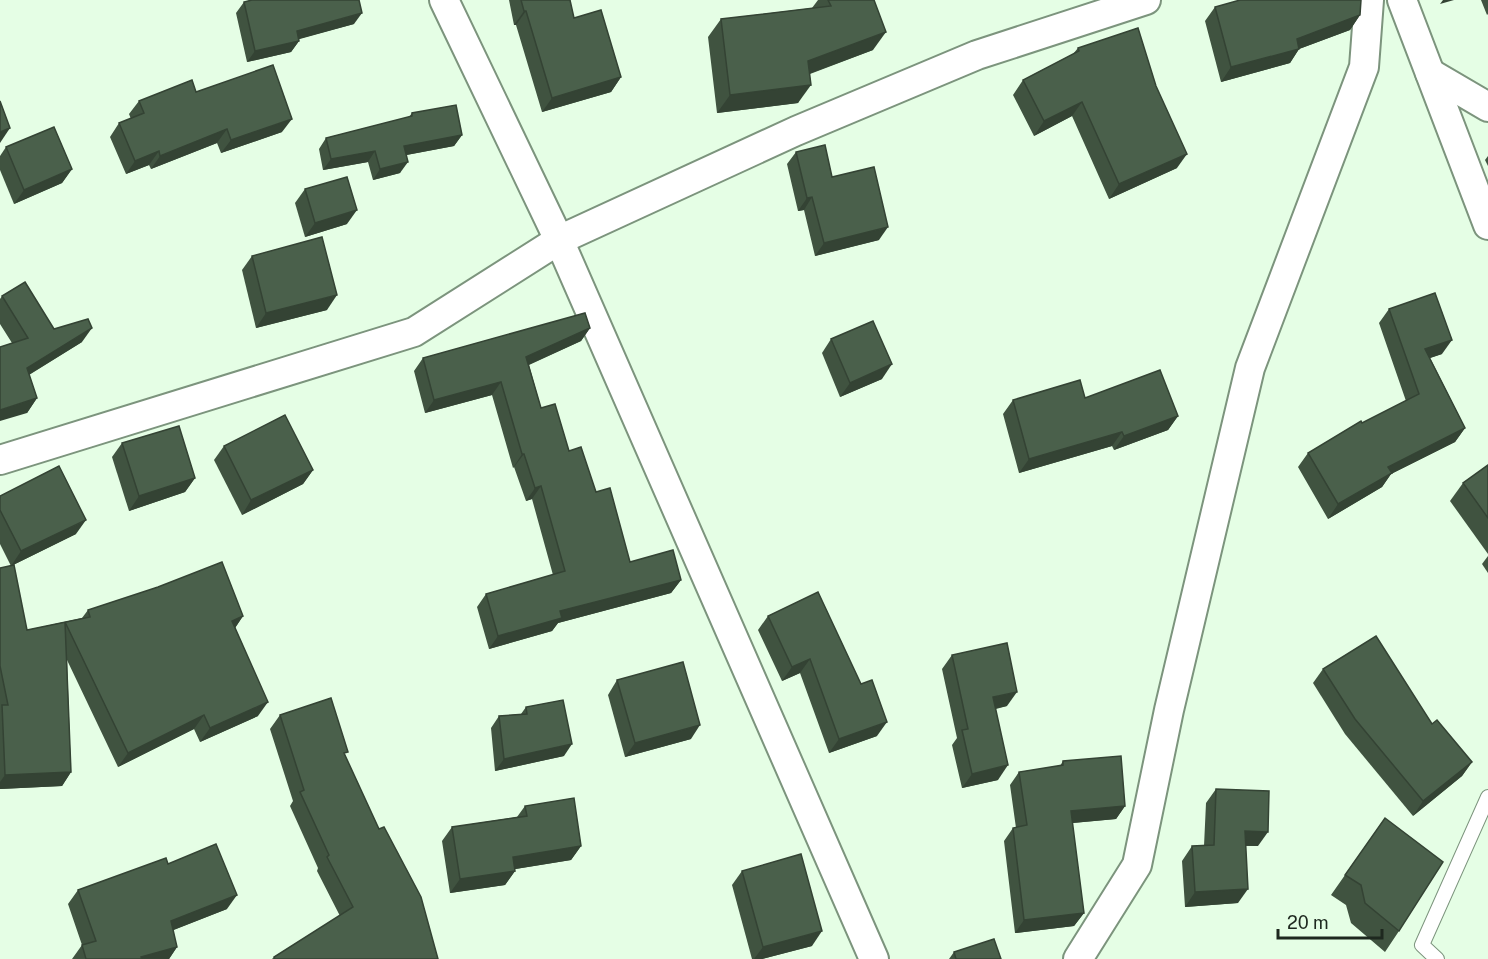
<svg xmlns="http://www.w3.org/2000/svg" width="1488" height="959" font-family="'Public Sans',sans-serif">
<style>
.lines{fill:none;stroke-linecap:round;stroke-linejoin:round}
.lane-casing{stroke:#7c947d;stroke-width:16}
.street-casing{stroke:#7c947d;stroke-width:32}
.lane{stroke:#fff;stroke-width:14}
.street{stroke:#fff;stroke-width:28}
.wall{fill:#405340}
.shaded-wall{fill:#344334}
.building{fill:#4a604b;stroke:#344334;stroke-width:1.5}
</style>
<rect width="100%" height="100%" fill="#e5fee5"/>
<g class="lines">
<defs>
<polyline id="lane" points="1437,959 1422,945 1488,797"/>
<g id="street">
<polyline points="444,0 559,240 874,959"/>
<polyline points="1402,0 1488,225"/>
<polyline points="1430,73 1488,107"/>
<polyline points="0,460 414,332 559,240 796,131 977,55 1146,0"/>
<polyline points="1078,959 1137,865 1169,710 1250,368 1364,67 1369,0"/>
</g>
</defs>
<use href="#lane" class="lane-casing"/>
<use href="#street" class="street-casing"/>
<use href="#lane" class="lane"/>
<use href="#street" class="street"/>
</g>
<g class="wall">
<polygon points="509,0 570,0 574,18 621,77 611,92 542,112 516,25 514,25"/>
<polygon points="818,0 874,0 873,50 810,74 798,103 717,113 708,37 721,19 812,8"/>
<polygon points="1481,0 1488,0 1488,14 1487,15"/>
<polygon points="244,2 354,24 298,39 299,41 291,52 247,62 236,13"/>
<polygon points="1215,7 1360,15 1350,30 1299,49 1290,63 1221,82 1205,21"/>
<polygon points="1078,48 1177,168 1109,199 1072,116 1034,136 1013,95 1023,80 1073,54"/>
<polygon points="196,92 282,132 221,153 217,143 151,169 149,165 126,174 110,137 119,123 131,119 129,114 139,101"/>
<polygon points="412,113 462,135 454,146 406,155 400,173 373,180 368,162 323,170 319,149 326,138 409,117"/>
<polygon points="6,147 72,169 62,183 14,204 0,170 0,156"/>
<polygon points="796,152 832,177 879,240 815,256 804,210 798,211 787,164"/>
<polygon points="1488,156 1488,166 1485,160"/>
<polygon points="305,189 347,224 305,237 295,203"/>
<polygon points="252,256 327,310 256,328 242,270"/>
<polygon points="2,296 54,329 82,342 29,375 37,398 27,413 12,343 0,324 0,299"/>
<polygon points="1389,309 1442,354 1430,358 1465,428 1455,442 1391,474 1382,487 1328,519 1298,467 1308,453 1406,401 1379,323"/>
<polygon points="590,328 581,341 529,365 541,408 596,492 630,562 681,580 671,593 558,623 552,631 489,649 477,607 486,594 553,575 532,499 526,501 514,467 513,468 492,395 425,413 414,371 423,358"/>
<polygon points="831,339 882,379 840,397 822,353"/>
<polygon points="1085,398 1178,416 1168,430 1114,450 1112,446 1019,473 1003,414 1013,400"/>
<polygon points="122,443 195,478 185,492 129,511 112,457"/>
<polygon points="224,446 313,470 303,484 242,515 214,460"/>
<polygon points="1488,465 1488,554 1450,501 1463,483"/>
<polygon points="0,496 76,534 11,566 0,544"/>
<polygon points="1488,556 1488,573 1482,564"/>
<polygon points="0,568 27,630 82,618 88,610 243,616 235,628 258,716 200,742 194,729 118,767 67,660 71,772 62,786 0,789"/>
<polygon points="768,616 861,684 877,736 829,753 800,673 782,681 758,630"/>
<polygon points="952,655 1007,706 996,709 998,780 962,788 952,745 957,738 942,669"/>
<polygon points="1323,669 1432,724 1472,762 1462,776 1413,816 1345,734 1313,683"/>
<polygon points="617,680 691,739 625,757 608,695"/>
<polygon points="526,707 564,756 495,771 491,728 499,716 521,714"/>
<polygon points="280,715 345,756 438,959 272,959 274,957 340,916 317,871 318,868 290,806 293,801 270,729"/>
<polygon points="1063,761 1125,806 1116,819 1072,823 1084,913 1074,926 1015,933 1004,841 1013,828 1016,828 1010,785 1019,772 1060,766"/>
<polygon points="1216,789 1258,846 1246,846 1238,903 1185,907 1182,861 1192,846 1204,846 1206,803"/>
<polygon points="525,806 581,846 571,860 515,869 515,871 505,885 450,893 442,841 452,827 517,817"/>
<polygon points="1385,818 1399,931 1385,952 1351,923 1346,905 1331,895"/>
<polygon points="168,864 227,909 173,930 177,947 169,959 72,959 82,945 68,904 78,890"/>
<polygon points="742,871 812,946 762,959 752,959 732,885"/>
<polygon points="954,952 1001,959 949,959"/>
</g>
<g class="shaded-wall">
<polygon points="1443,0 1454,0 1440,4"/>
<polygon points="524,11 526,11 516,25 514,25"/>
<polygon points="362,13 354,24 289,42 297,31"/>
<polygon points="1360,15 1350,30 1299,49 1290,63 1221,82 1231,67 1297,39"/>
<polygon points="886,32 873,50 795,79 808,61"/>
<polygon points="299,41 291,52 247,62 255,51"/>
<polygon points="621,77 611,92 542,112 552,98"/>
<polygon points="811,85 798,103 717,113 730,95"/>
<polygon points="1082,102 1072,116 1034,136 1044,121"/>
<polygon points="292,119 282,132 221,153 231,140"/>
<polygon points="10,128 0,143 0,132"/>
<polygon points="227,129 217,143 151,169 160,156"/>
<polygon points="462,135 454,146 396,157 404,146"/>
<polygon points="159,151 149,165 126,174 135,161"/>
<polygon points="375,151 368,162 323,170 331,159"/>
<polygon points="1187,154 1177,168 1109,199 1119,184"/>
<polygon points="408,162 400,173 373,180 380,169"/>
<polygon points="72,169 62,183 14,204 24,190"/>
<polygon points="812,197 804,210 798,211 807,198"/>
<polygon points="357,210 347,224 305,237 315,223"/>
<polygon points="888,227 879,240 815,256 824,243"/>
<polygon points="337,295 327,310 256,328 266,313"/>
<polygon points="92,328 82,342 17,382 27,368"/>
<polygon points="590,328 581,341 517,370 526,357"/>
<polygon points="1452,340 1442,354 1415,363 1425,349"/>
<polygon points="892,364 882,379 840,397 850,383"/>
<polygon points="501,382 492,395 425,413 434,400"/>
<polygon points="37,398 27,413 0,421 0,410"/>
<polygon points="1178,416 1168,430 1114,450 1124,436"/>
<polygon points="1465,428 1455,442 1391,474 1382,487 1328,519 1338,504 1388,467"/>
<polygon points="1122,432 1112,446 1019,473 1029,459"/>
<polygon points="522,454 524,454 514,467 513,468"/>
<polygon points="313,470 303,484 242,515 251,500"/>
<polygon points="195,478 185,492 129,511 139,496"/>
<polygon points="541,486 532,499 526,501 535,488"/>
<polygon points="86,520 76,534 11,566 21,551"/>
<polygon points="681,580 671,593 558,623 552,631 489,649 498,636 560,611"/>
<polygon points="243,616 233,631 232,621"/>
<polygon points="810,659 800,673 782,681 792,667"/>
<polygon points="1017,692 1007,706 983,711 993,697"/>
<polygon points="268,702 258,716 200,742 210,728"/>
<polygon points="204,715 194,729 118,767 128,753"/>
<polygon points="887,722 877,736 829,753 839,739"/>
<polygon points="700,725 691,739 625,757 635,743"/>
<polygon points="572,744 564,756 495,771 504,759"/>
<polygon points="1472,762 1462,776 1413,816 1423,801"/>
<polygon points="1008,765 998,780 962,788 972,774"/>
<polygon points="71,772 62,786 0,789 0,782 5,775"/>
<polygon points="1125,806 1116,819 1062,824 1071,811"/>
<polygon points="1245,831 1268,832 1258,846 1235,845"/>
<polygon points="581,846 571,860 503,871 513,857"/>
<polygon points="515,871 505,885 450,893 460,879"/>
<polygon points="1248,889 1238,903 1185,907 1195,892"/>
<polygon points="237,895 227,909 161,935 171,921"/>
<polygon points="1084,913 1074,926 1015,933 1024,920"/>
<polygon points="822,931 812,946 762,959 754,959 763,947"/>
<polygon points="177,947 169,959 139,959 141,957"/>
</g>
<g class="building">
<polygon points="252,0 359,0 362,13 297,31 299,41 255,51 244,2"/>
<polygon points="521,0 570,0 574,18 601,10 621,77 552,98 526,11 524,11"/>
<polygon points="828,0 874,0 886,32 808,61 811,85 730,95 721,19 831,6"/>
<polygon points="1240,0 1361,0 1360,15 1297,39 1299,49 1231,67 1215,7"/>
<polygon points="1138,28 1156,86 1187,154 1119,184 1082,102 1044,121 1023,80 1079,51 1078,48"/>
<polygon points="273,65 292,119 231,140 227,129 160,156 159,151 135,161 119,123 144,113 139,101 192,80 196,92"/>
<polygon points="0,101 10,128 0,132"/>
<polygon points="456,105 462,135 404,146 408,162 380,169 375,151 331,159 326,138 412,116 412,113"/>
<polygon points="54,127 72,169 24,190 6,147"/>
<polygon points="825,145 832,177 874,167 888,227 824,243 812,197 807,198 796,152"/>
<polygon points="347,177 357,210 315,223 305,189"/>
<polygon points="322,237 337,295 266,313 252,256"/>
<polygon points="25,282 54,329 88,319 92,328 27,368 37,398 0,410 0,347 28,338 2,296"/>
<polygon points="1435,293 1452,340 1425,349 1465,428 1388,467 1392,473 1338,504 1308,453 1361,421 1362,423 1419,394 1389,309"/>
<polygon points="585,313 590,328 526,357 541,408 555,404 569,451 581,447 596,492 610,488 630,562 673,550 681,580 560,611 562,618 498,636 486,594 565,571 541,486 535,488 524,454 522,454 501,382 434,400 423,358"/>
<polygon points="873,321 892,364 850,383 831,339"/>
<polygon points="1160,370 1178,416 1124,436 1122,432 1029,459 1013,400 1080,380 1085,398"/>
<polygon points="285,415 313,470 251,500 224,446"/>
<polygon points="179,426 195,478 139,496 122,443"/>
<polygon points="1488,465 1488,518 1463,483"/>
<polygon points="59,466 86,520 21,551 0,510 0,496"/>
<polygon points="222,562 243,616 232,621 268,702 210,728 204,715 128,753 65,622 71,772 5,775 2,705 8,705 0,666 0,568 14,565 27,630 90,617 88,610 158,587"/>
<polygon points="818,592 861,684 872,680 887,722 839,739 810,659 792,667 768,616"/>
<polygon points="1376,636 1432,724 1437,720 1472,762 1423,801 1355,719 1323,669"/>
<polygon points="1007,643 1017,692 993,697 1008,765 972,774 962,730 968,729 952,655"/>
<polygon points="683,662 700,725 635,743 617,680"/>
<polygon points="331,698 348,752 344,753 379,829 384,827 421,897 438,959 275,959 274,957 353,907 327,857 329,855 300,792 304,790 280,715"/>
<polygon points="563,700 572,744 504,759 499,716 527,714 526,707"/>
<polygon points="1121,756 1125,806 1071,811 1084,913 1024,920 1013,828 1027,825 1019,772 1063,765 1063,761"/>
<polygon points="1216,789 1269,791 1268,832 1245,831 1248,889 1195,892 1192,846 1214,845"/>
<polygon points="574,798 581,846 513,857 515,871 460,879 452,827 527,816 525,806"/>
<polygon points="1385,818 1443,862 1399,931 1365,903 1361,885 1345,875"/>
<polygon points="216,844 237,895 171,921 177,947 141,957 142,959 86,959 82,945 96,941 78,890 166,858 168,864"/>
<polygon points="801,854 822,931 763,947 742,871"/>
<polygon points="994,939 1001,959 956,959 954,952"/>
</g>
<path d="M1278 929v9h104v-9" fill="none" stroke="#1e281f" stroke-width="3"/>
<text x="1287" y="929" font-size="18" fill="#1e281f" stroke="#e5fee5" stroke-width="4.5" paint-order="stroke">20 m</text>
</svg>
